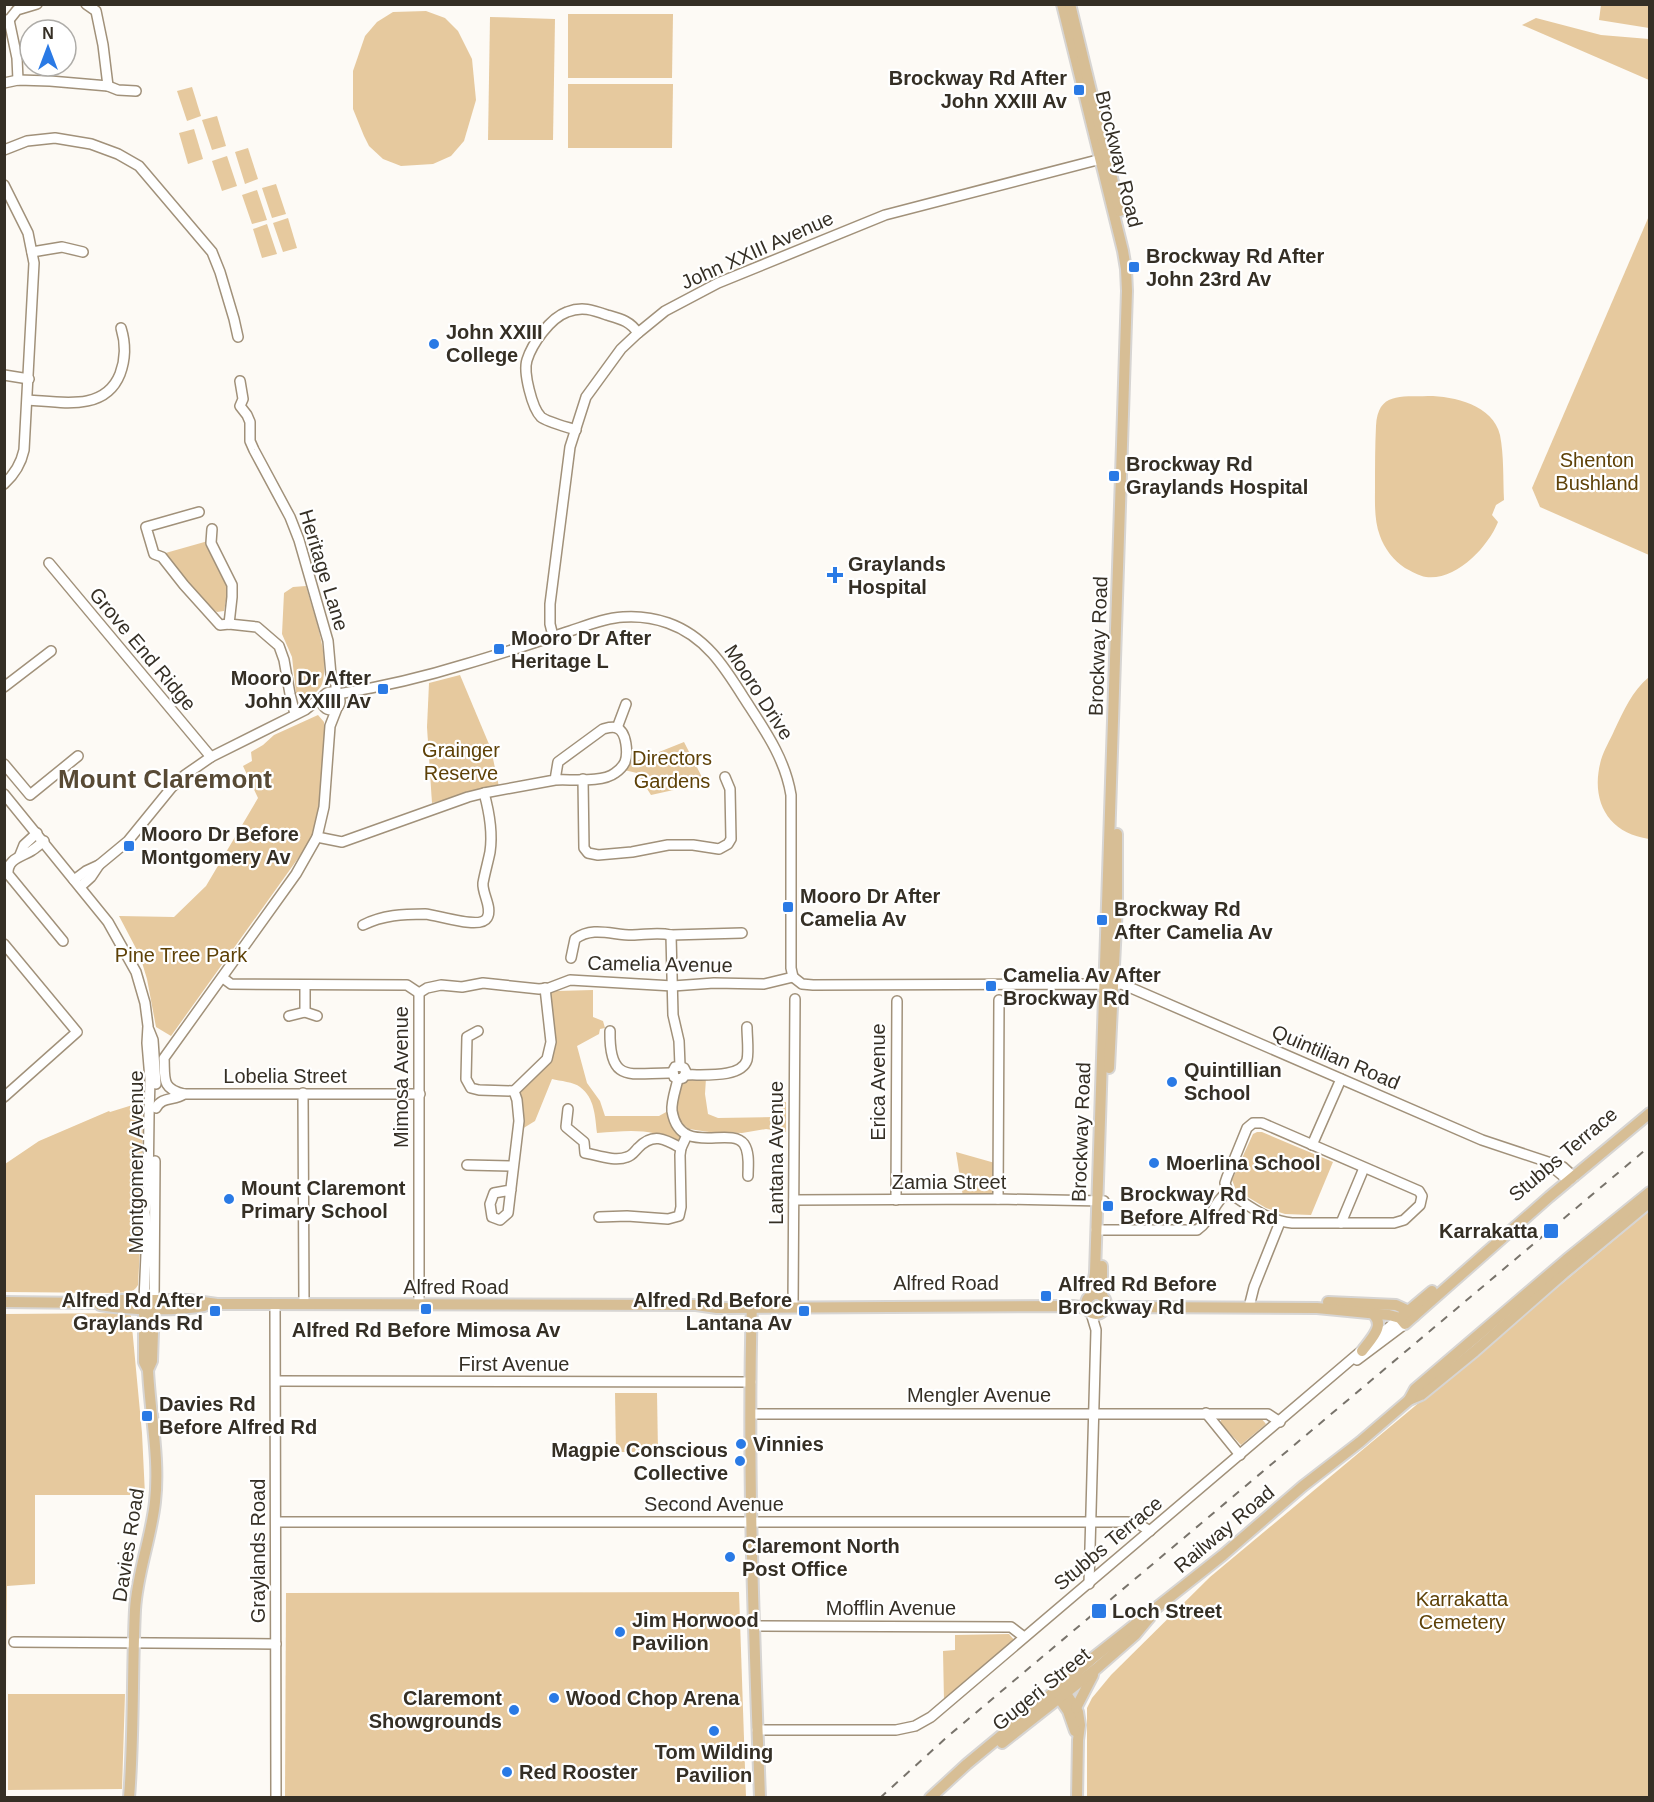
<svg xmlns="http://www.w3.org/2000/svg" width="1654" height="1802" font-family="Helvetica,sans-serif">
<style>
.green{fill:#e6c99e}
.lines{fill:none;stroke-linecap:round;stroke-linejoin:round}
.minor-casing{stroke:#a1917a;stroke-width:12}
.major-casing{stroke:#d7d5d3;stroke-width:14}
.minor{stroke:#fff;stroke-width:9}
.major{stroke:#d7be95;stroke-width:10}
.rail{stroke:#78736b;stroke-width:2;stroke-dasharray:8 8;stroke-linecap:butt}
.poi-dot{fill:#2a7ae5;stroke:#fff;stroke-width:2}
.labels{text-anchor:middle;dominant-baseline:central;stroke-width:4.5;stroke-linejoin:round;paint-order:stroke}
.poi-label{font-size:20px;font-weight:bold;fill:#352f25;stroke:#fff;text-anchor:start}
.street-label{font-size:20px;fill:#352f25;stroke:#fff}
.park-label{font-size:20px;fill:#5e4107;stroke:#fff}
.district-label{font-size:26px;font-weight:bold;fill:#584a35;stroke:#fff}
</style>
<rect width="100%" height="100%" fill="#fdfaf5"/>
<g class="green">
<polygon points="1601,5 1649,5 1649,28 1599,20"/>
<polygon points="426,11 445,18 458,31 472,59 476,100 464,141 451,156 433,164 401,166 383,159 369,146 364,136 353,109 353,71 365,36 377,22 393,12"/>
<polygon points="568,14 673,14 672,78 568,78"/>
<polygon points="490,17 555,19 553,140 488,140"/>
<polygon points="1536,18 1601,35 1649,39 1649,80 1522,25"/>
<polygon points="568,84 673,84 672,148 568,148"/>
<polygon points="192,87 201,116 187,121 177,91"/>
<polygon points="217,116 226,146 212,150 202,120"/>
<polygon points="194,129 203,159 188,164 179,133"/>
<polygon points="248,148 258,179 245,184 235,152"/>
<polygon points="227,156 237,186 222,191 212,161"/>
<polygon points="276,184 286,214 272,218 262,188"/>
<polygon points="257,190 267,220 252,224 242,195"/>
<polygon points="1649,216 1649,555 1540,507 1532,488"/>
<polygon points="288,218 297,248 283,252 273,223"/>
<polygon points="267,224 277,254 262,258 253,229"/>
<path d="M 1428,396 C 1454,396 1493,405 1500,435 C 1504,455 1503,479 1504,500 L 1496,505 L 1492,515 L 1498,522 C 1488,547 1456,581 1426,577 C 1419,576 1411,571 1405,568 C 1394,561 1384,548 1380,536 C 1374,520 1375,503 1375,486 C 1375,466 1375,446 1376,426 C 1378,392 1400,397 1428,396 Z"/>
<polygon points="208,541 228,590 224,611 217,612 210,607 162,554"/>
<path d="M 306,586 C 313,612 331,658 322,684 C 320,690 311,696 306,701 L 300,699 L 296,693 L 292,657 L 282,634 L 284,593 L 293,587 Z"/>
<polygon points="460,675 491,749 499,787 432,803 427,727 429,683"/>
<path d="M 1649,677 L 1649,839 C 1607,833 1590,800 1601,760 C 1604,750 1610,740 1614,731 C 1624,710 1632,691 1649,677 Z"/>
<polygon points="318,715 324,722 324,740 319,829 171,1036 156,1027 147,979 140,956 119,916 174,917 206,886 258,798 243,766 252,761 251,752 263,745 274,735"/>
<polygon points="684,742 705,783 651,795 637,773 624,770 629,761 639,760"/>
<path d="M 593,990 L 593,1017 L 603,1021 L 605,1028 L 600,1029 L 599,1034 L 577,1046 L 587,1083 L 600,1101 L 605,1116 L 659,1116 L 668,1111 L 684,1136 L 680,1144 C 651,1127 629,1131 597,1133 C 595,1117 595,1098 580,1087 C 574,1082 560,1081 552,1079 L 535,1121 L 522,1129 L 521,1090 C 531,1081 544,1072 551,1059 C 557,1048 551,1008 551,992 L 556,991 Z"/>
<polygon points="687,1077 706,1078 705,1094 708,1114 718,1118 775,1117 781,1103 786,1102 786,1132 766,1129 742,1133 709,1132 689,1129 680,1122 674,1110 677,1082"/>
<path d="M 139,1103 L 143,1118 L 141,1202 L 138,1215 L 141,1230 L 138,1285 C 133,1294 125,1292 116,1293 L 5,1292 L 5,1164 L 39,1141 L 109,1111 L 110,1112 Z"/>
<polygon points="1257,1132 1262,1132 1333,1162 1311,1215 1285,1214 1266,1208 1236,1190 1232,1180 1253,1134"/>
<polygon points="956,1152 995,1163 994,1192 992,1195 963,1197"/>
<polygon points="1649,1211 1649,1797 1087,1797 1087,1708 1092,1698 1111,1675 1210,1577"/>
<polygon points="129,1313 131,1316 142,1433 145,1495 35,1495 35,1584 7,1586 5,1795 5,1314"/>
<polygon points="615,1393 657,1393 658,1452 616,1452"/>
<polygon points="1222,1417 1260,1417 1266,1424 1241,1445 1220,1423"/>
<polygon points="739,1592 746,1797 285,1797 286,1593"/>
<polygon points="1009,1634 1015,1641 944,1701 943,1651 955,1650 955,1635"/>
<polygon points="8,1694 125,1694 122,1789 8,1790"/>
</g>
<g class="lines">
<defs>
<g id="minor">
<polyline points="86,4 96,11 103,45 108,86"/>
<polyline points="4,20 9,20 17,58 18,80"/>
<polyline points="9,20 17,10 37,4"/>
<polyline points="4,83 18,80 50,81 108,86 118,90 136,91"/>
<polyline points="4,150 27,141 55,138 91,144 118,154 139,166 212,252 220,272 234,319 238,337"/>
<path d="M 4,185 L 28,233 L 34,263 L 24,450 C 21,464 15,474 4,484"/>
<polyline points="32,252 62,247 83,252"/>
<polyline points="4,375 29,379"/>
<polyline points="240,381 243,399 240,406 247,415 250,422 250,441 254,450 290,517 299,540 328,641 331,675 336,684 336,693"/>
<path d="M 28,400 C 61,402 105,412 120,374 C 126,358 126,344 121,328"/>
<path d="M 576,430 C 567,427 547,422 541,417 C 532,408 523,372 527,360 C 532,344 550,318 567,312 C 582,306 593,310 607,315 C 621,319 630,321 638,333"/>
<polyline points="199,512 146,527 154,554 162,557 184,585 220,625 229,624 257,627 279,646 284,660 290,694 295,714"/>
<polyline points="212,529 211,543 232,585 232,597 229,624"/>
<polyline points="49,563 211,757"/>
<polyline points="553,636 550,624 550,604 570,447 586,397 621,349 638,333 665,311 718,283 885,215 1105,158"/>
<polyline points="4,687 51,651"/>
<circle cx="331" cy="701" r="9"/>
<path d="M 338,694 C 381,687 424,677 466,664 C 501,654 536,642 570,631 C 588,625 605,618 623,617 C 638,616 654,618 668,623 C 705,636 724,666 744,698 C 764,729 785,758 791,795 L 791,968 L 793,977"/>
<polyline points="617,728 626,704"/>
<polyline points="4,764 30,795 78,756"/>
<polyline points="583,779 584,848 588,853 598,855 632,852 668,845 693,845 719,849 728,844 731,839 730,789 725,777"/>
<polyline points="4,794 108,922 136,972 145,1003 148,1026 147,1043 150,1079 149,1115 148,1194 145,1212 147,1231 144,1300"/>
<path d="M 317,837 L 342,842 L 468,797 L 484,793 L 555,780 L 558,762 L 603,729 C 607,728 612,726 617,728 C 627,732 628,754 625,762 C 623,766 618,771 615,773 C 602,783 571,779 555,780"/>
<path d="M 44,841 C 40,844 36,848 31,851 C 21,857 7,859 8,874 L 63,941"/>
<polyline points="20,855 24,845 37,833"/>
<polyline points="74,880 86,871 99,865 128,841 172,787 185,775 211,757 305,710 315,702 322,699"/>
<polyline points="80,887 91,877 99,865"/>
<path d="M 363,925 C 383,915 403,914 425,914 C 438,915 480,930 487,918 C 493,908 482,894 483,883 C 485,872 488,862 490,852 C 493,832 489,811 484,793"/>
<polyline points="671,935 673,1015 679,1041 680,1066 684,1068 686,1072 683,1078 678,1079 674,1077 673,1071 675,1067 680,1066"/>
<polyline points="4,944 77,1032 4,1097"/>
<path d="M 571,958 L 575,939 C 593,926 612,935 632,935 C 645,935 657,932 671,935 L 742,933"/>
<polyline points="793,977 802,984 813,985 1122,984 1482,1140 1563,1167 1574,1177"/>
<polyline points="223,978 231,984 407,985 419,993 427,988 441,985 462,987 483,983 539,989 549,988 570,980 673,986 714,983 764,984 793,977"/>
<polyline points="419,993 419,1305"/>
<polyline points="305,1012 317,1016"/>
<polyline points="289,1016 305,1012 305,985"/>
<polyline points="149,1030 153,1040 156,1084"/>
<polyline points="478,1031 467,1037 466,1079 471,1088 479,1090 514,1091"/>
<path d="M 610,1031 C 609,1086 632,1072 673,1073"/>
<path d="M 685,1075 C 701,1074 741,1079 747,1060 C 749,1051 747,1037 747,1027"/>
<path d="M 678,1079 C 676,1088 671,1102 672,1111 C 680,1158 730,1125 744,1144 C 750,1153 748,1166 748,1176"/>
<polyline points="303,1093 304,1304"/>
<path d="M 184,1094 C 161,1089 165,1078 164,1058 L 296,874 L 317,837 L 324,807 L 330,726 L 337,708"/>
<path d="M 156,1108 C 162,1096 174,1101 184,1094 L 420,1094"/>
<path d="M 568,1109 L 566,1127 L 584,1142 L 585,1153 C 597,1155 615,1162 627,1157 C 632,1156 635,1151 638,1148 C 653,1132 665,1139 681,1148"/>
<path d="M 1253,1123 L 1262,1123 L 1419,1191 L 1422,1196 L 1420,1205 L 1404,1220 L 1394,1223 L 1292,1223 C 1268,1221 1247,1205 1228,1192 L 1225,1183 L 1227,1177 L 1247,1128 Z"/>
<polyline points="1312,1145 1341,1079"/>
<polyline points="467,1165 513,1166"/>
<polyline points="1554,1165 1557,1171 1569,1181"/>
<polyline points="511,1190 494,1193 490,1204 492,1217 500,1220 508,1213 519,1121 517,1100 514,1091 547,1059 551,1042 545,988"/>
<polyline points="998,1199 999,1000"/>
<polyline points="794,1200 998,1199 1104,1201"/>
<polyline points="896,1200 897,1001"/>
<polyline points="599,1217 627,1216 668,1219 679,1216 681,1207 680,1155 681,1148 687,1135"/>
<polyline points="1341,1223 1364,1168"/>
<path d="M 1096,1230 L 1197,1230 C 1214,1218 1212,1203 1228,1192"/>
<polyline points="154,1300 155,1161"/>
<polyline points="275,1304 276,1798"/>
<polyline points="793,1307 795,999"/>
<polyline points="1249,1307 1254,1287 1280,1222"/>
<polyline points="1357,1360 1405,1324"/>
<polyline points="276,1381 751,1382"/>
<polyline points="1206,1413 1240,1455"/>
<polyline points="752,1414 1268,1414 1280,1422"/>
<polyline points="276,1522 1127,1522 1137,1523 1150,1531"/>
<polyline points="1089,1584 1096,1330 1091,1313"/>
<polyline points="753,1626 1011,1627 1024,1637"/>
<polyline points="14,1642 276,1644"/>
<polyline points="757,1730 896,1730 915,1726 931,1717 1400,1318"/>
</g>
<g id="major">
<polyline points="1062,4 1123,251 1126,269 1127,291 1095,1273 1091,1296"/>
<polyline points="1070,4 1120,211"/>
<polyline points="1109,1068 1117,904 1117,834"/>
<polyline points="1102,1266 1102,1296"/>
<circle cx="1096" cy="1304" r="10"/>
<path d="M 752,1301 C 747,1467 754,1632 760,1798"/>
<polyline points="4,1302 91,1303 117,1300 189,1300 217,1304 696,1305 717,1308 1073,1306 1087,1308"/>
<polyline points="1328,1302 1396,1305 1409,1311 1414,1316"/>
<path d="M 100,1305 C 129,1310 175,1311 204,1306"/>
<polyline points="1105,1309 1122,1307 1317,1308 1389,1315 1400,1318 1405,1324 1549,1197 1650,1113"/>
<polyline points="1400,1318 1432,1291"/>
<path d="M 1362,1351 C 1370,1340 1387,1325 1372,1313"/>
<polyline points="148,1370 152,1361 154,1302"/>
<polyline points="1409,1400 1421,1395 1475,1351 1564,1273 1650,1202"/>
<polyline points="1063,1689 1078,1712 1080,1725 1078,1740 1077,1798"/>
<polyline points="1057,1695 1068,1711 1075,1731"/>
<polyline points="1076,1708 1093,1675"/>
<polyline points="1002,1743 1096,1669 1135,1635 1150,1617"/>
<path d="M 129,1798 C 134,1735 132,1672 135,1610 C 137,1573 151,1539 155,1502 C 160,1458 150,1414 148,1370 L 144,1362 L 144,1300"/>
<polyline points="930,1798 967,1764 1061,1686 1094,1657 1223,1555 1303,1486 1360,1442 1409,1400 1415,1389 1566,1260 1650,1192"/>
</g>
</defs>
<use href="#minor" class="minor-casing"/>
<use href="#major" class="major-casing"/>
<use href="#minor" class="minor"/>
<use href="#major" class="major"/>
<polyline class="rail" points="880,1798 947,1737 1650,1146"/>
</g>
<g class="poi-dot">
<rect x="1073" y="84" width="12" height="12" rx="3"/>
<rect x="1128" y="261" width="12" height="12" rx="3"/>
<circle cx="434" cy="344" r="6"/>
<rect x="1108" y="470" width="12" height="12" rx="3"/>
<path d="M832 566h6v6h6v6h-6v6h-6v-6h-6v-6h6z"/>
<rect x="493" y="643" width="12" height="12" rx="3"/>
<rect x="377" y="683" width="12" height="12" rx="3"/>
<rect x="123" y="840" width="12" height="12" rx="3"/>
<rect x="782" y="901" width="12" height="12" rx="3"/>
<rect x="1096" y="914" width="12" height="12" rx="3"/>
<rect x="985" y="980" width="12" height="12" rx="3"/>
<circle cx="1172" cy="1082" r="6"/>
<circle cx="1154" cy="1163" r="6"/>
<circle cx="229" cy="1199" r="6"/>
<rect x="1102" y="1200" width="12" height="12" rx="3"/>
<rect x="1543" y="1223" width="16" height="16" rx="3"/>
<rect x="1040" y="1290" width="12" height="12" rx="3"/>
<rect x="420" y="1303" width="12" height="12" rx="3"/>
<rect x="209" y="1305" width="12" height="12" rx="3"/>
<rect x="798" y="1305" width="12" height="12" rx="3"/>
<rect x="141" y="1410" width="12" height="12" rx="3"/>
<circle cx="741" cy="1444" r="6"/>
<circle cx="740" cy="1461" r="6"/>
<circle cx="730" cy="1557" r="6"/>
<rect x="1091" y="1603" width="16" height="16" rx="3"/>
<circle cx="620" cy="1632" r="6"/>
<circle cx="554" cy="1698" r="6"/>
<circle cx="514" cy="1710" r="6"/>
<circle cx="714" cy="1731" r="6"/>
<circle cx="507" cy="1772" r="6"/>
</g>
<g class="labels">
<g class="poi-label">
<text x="1067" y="78" text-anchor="end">Brockway Rd After<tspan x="1067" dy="23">John XXIII Av</tspan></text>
<text x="1146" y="256">Brockway Rd After<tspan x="1146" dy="23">John 23rd Av</tspan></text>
<text x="446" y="332">John XXIII<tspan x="446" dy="23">College</tspan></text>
<text x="1126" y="464">Brockway Rd<tspan x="1126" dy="23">Graylands Hospital</tspan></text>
<text x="848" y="564">Graylands<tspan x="848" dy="23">Hospital</tspan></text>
<text x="511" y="638">Mooro Dr After<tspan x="511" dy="23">Heritage L</tspan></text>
<text x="371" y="678" text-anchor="end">Mooro Dr After<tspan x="371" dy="23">John XXIII Av</tspan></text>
<text x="141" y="834">Mooro Dr Before<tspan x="141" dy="23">Montgomery Av</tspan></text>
<text x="800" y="896">Mooro Dr After<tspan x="800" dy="23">Camelia Av</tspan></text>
<text x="1114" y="909">Brockway Rd<tspan x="1114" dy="23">After Camelia Av</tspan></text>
<text x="1003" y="975">Camelia Av After<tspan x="1003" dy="23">Brockway Rd</tspan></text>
<text x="1184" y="1070">Quintillian<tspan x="1184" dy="23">School</tspan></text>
<text x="1166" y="1163">Moerlina School</text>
<text x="241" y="1188">Mount Claremont<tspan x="241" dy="23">Primary School</tspan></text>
<text x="1120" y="1194">Brockway Rd<tspan x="1120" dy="23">Before Alfred Rd</tspan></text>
<text x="1538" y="1231" text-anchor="end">Karrakatta</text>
<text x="1058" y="1284">Alfred Rd Before<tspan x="1058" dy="23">Brockway Rd</tspan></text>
<text x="203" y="1300" text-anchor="end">Alfred Rd After<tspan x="203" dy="23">Graylands Rd</tspan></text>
<text x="792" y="1300" text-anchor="end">Alfred Rd Before<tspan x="792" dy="23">Lantana Av</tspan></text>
<text x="426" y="1330" text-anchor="middle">Alfred Rd Before Mimosa Av</text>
<text x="159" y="1404">Davies Rd<tspan x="159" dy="23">Before Alfred Rd</tspan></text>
<text x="753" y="1444">Vinnies</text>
<text x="728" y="1450" text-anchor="end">Magpie Conscious<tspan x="728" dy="23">Collective</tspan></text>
<text x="742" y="1546">Claremont North<tspan x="742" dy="23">Post Office</tspan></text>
<text x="1112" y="1611">Loch Street</text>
<text x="632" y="1620">Jim Horwood<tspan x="632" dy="23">Pavilion</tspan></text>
<text x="502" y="1698" text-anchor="end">Claremont<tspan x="502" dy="23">Showgrounds</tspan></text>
<text x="566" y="1698">Wood Chop Arena</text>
<text x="714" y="1752" text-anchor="middle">Tom Wilding<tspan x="714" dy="23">Pavilion</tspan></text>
<text x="519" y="1772">Red Rooster</text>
</g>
<g class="street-label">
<text transform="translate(1119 159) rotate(76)">Brockway Road</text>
<text transform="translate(757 250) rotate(-24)">John XXIII Avenue</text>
<text transform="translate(324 570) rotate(73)">Heritage Lane</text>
<text transform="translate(1098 646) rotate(-88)">Brockway Road</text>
<text transform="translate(143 649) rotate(50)">Grove End Ridge</text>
<text transform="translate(759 692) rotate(57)">Mooro Drive</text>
<text transform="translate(660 964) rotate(1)">Camelia Avenue</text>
<text transform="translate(1336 1057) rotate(23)">Quintilian Road</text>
<text x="285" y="1076">Lobelia Street</text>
<text transform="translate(401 1077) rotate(-90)">Mimosa Avenue</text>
<text transform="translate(878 1082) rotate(-90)">Erica Avenue</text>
<text transform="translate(1081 1132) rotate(-88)">Brockway Road</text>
<text transform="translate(776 1153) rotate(-90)">Lantana Avenue</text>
<text transform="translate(1563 1154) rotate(-40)">Stubbs Terrace</text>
<text transform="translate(136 1162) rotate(-90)">Montgomery Avenue</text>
<text x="949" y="1182">Zamia Street</text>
<text x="946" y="1283">Alfred Road</text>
<text x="456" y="1287">Alfred Road</text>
<text x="514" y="1364">First Avenue</text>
<text x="979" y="1395">Mengler Avenue</text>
<text x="714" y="1504">Second Avenue</text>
<text transform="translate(1224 1529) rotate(-40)">Railway Road</text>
<text transform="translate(1108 1543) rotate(-40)">Stubbs Terrace</text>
<text transform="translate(128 1545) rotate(-81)">Davies Road</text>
<text transform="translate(258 1551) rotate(-90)">Graylands Road</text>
<text x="891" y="1608">Mofflin Avenue</text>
<text transform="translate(1041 1689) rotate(-39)">Gugeri Street</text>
</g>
<g class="park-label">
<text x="1597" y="460">Shenton<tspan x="1597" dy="23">Bushland</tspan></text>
<text x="461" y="750">Grainger<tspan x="461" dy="23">Reserve</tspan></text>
<text x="672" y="758">Directors<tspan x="672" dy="23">Gardens</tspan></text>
<text x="181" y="955">Pine Tree Park</text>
<text x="1462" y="1599">Karrakatta<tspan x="1462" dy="23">Cemetery</tspan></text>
</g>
<g class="district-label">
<text x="165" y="779">Mount Claremont</text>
</g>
</g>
<rect width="1654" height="1802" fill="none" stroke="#352f25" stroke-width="12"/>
<g transform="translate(48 48)"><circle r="28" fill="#ffffff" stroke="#aeaca8" stroke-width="1.5"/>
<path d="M0-4.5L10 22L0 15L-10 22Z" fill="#2a7ae5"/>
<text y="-9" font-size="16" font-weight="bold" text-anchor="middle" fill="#352f25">N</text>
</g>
</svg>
